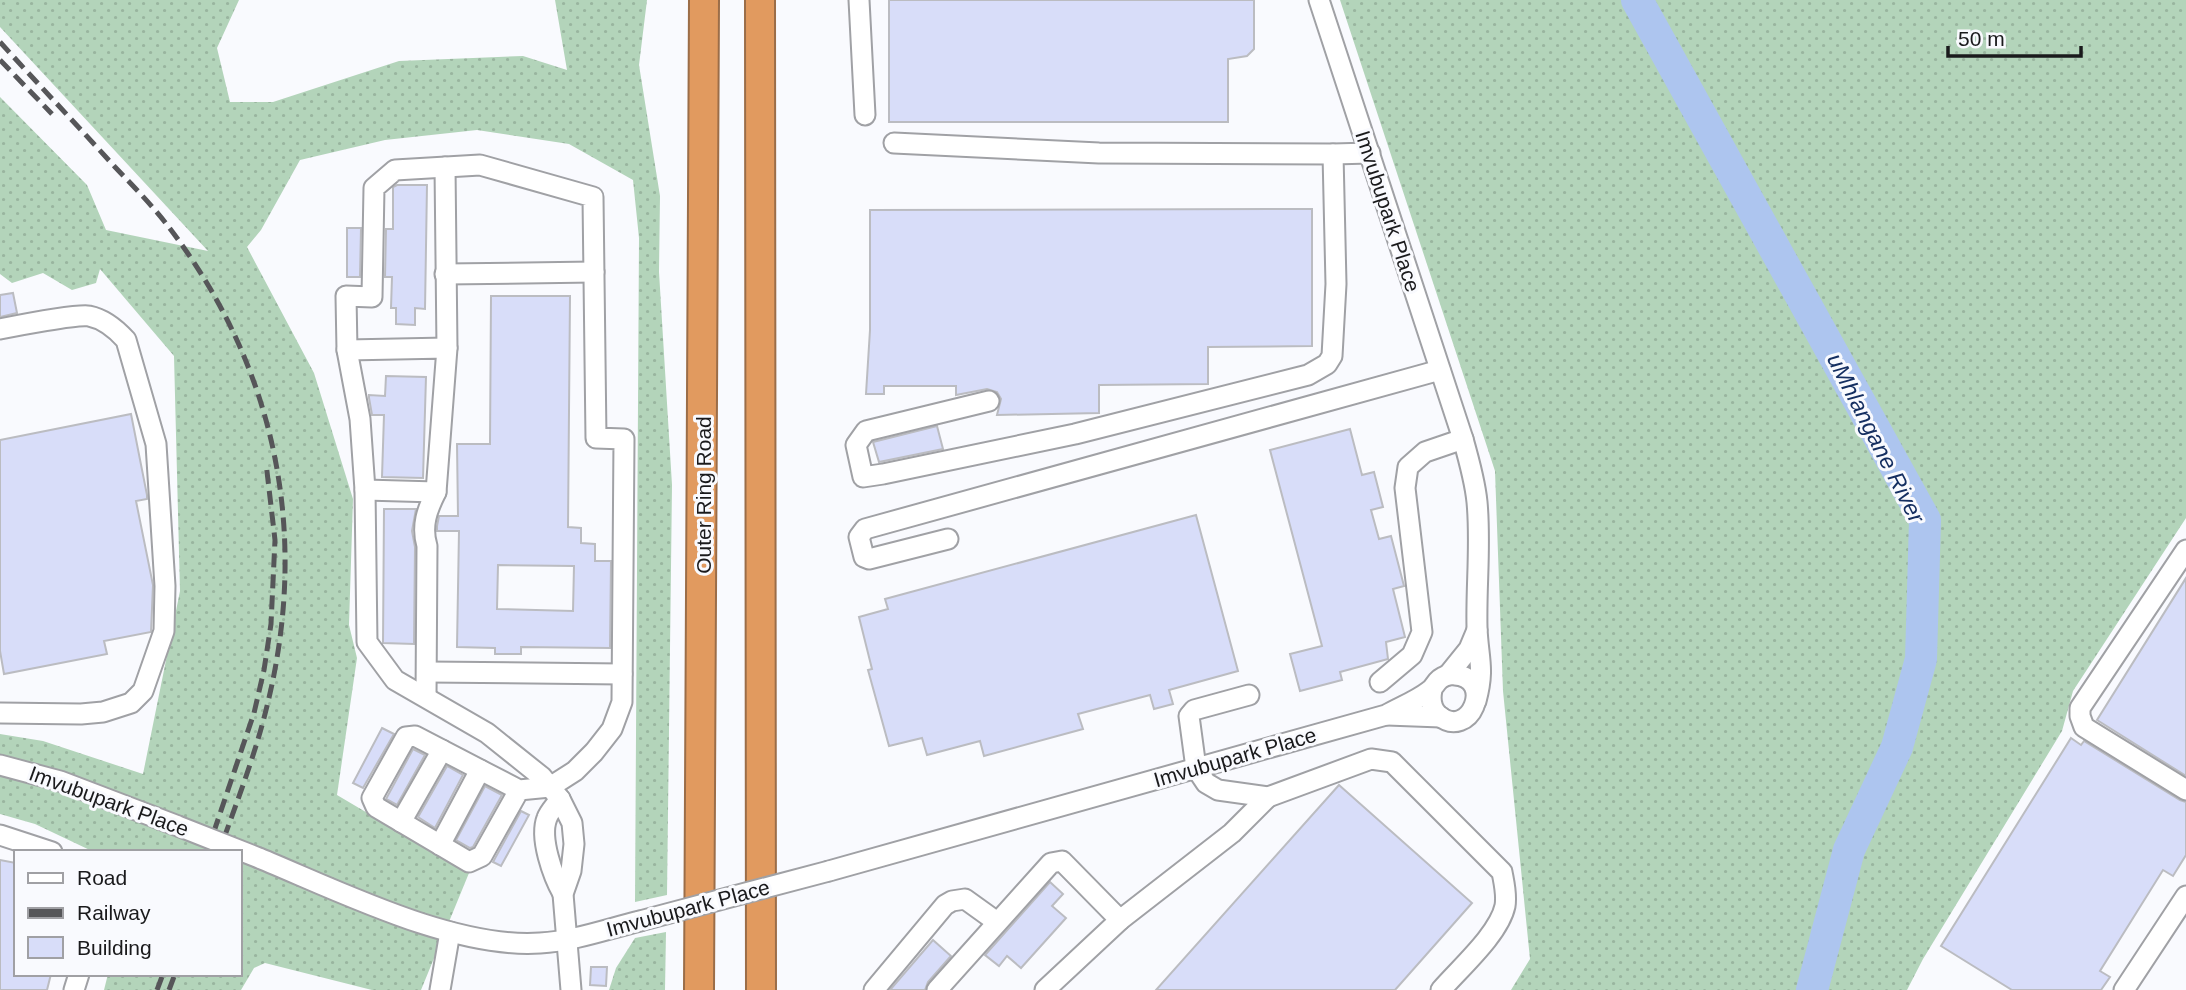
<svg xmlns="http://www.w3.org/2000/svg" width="2186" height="990" font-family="Helvetica,sans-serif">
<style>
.grass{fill:url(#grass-dots)}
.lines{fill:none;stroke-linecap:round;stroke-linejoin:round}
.river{stroke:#adc5ef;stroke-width:32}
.building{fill:#d8ddf9;stroke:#bbbcc1;stroke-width:2;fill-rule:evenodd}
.minor-casing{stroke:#a0a1a5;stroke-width:23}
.highway-casing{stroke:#9b6d48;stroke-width:32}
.minor{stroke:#fff;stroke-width:19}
.highway{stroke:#e19a5f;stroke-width:28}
.rail{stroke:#565659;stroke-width:5;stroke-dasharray:14 7;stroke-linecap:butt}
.minor-bridge-casing{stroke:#a0a1a5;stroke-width:23;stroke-linecap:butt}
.minor-bridge{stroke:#fff;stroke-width:19}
.labels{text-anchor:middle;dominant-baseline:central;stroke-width:6;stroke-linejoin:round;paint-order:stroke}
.street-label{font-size:21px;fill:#1a1a1c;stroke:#f9fafe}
.water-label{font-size:23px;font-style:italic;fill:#152f61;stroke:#f9fafe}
</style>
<defs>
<pattern id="grass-dots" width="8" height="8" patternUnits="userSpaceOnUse" patternTransform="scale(1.75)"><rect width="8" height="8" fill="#b3d4ba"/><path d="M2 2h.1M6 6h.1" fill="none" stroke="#99b59f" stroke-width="1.8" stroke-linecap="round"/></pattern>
</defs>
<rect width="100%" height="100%" fill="#f9fafe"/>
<g class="grass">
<polygon points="0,0 239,0 217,48 230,102 273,102 399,61 523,56 567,70 555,0 647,0 639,65 660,196 659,272 672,485 667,895 635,902 639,238 633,180 569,144 477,130 385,140 300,160 261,230 247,247 314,373 353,499 349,625 357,658 337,795 469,873 421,990 372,990 265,963 254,968 241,990 104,990 108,974 240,974 240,852 94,852 35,824 0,814 0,734 43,741 143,774 180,591 174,356 100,269 96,283 72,290 43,273 12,283 0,274 0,97 87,185 106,230 208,251 0,27"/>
<polygon points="1340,0 2186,0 2186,518 2073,691 2062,731 1923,959 1907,990 1511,990 1530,959 1503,691 1495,471"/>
<polygon points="666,932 665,990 609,990 616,968 635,938"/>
</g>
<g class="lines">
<polyline class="river" points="1637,0 1925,520 1921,659 1897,747 1849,850 1812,990"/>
</g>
<g class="building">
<polygon points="889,0 1254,0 1254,49 1247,56 1228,59 1228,122 889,122"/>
<polygon points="397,185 427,185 425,309 415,308 415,325 396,324 396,308 391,308 392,277 385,277 386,229 393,229 393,187"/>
<polygon points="1312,209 1312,346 1208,347 1208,384 1099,385 1099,413 997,415 1001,399 997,392 987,389 956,395 956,386 884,386 884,394 866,394 870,330 870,210"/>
<polygon points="347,228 361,228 360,277 347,277"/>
<polygon points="13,293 17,313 0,317 0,295"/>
<path d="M 491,296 L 570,296 L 568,527 L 581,528 L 581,543 L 595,544 L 595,561 L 611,561 L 610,648 L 521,647 L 521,654 L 495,654 L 495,648 L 457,647 L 459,531 L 437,531 L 437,526 L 439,516 L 458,516 L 457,444 L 490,444 ZM 498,565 L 574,566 L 573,611 L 497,609 Z"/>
<polygon points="386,376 426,377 423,478 382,477 384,415 372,415 369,398 369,395 385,396"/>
<polygon points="131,414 147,495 147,499 136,501 153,585 151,632 104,641 107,654 4,674 0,651 0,440"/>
<polygon points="937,426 943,449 879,462 873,442"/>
<polygon points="1350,429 1362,475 1374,472 1383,507 1371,510 1379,539 1391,536 1404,586 1393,589 1405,637 1386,642 1388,659 1340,672 1342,680 1300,691 1290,654 1322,646 1270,450"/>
<polygon points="384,509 416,509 412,531 415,547 414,644 383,643"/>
<polygon points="1196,515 1238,671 1169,690 1173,704 1154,709 1150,695 1078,714 1083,729 984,756 980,741 927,755 922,738 889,746 868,670 872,669 859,617 888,609 885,599"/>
<polygon points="2186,578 2186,776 2097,720"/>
<polygon points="382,728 394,734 363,788 353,783"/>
<polygon points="2071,738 2081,745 2084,741 2180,800 2186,802 2186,855 2173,876 2163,870 2100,971 2110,977 2101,990 2012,990 1941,946"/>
<polygon points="413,749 425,755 397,805 386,799"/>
<polygon points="447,766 463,775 435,828 418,817"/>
<polygon points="1339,785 1472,903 1395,990 1156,990"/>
<polygon points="485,786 502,795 473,847 470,848 456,840"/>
<polygon points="521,811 529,815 501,866 493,862"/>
<polygon points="0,860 16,863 16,974 51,974 47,990 0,990"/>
<polygon points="1050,882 1063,894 1052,906 1066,918 1021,968 1007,956 999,966 985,955"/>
<polygon points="933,940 951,956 928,982 925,990 890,990"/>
<polygon points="591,967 607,967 606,986 590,985"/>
</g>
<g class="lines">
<defs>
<g id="minor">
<polyline points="859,0 865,115"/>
<path d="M 1319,0 L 1463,439 C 1469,460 1475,481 1477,502 C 1481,544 1476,585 1477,627 C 1478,658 1485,668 1476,701"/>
<polyline points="894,143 1099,153 1333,154"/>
<polyline points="445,167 447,348"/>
<polyline points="445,274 594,272"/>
<path d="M 0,329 C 15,326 77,314 89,316 C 104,319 116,329 126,340 L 156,444 L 165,586 L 164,631 L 143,691 L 131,703 L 103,712 L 81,714 L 0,713"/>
<path d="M 347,350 L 447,348 L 436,492 C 427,510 421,526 427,546 L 426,697"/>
<polyline points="989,401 866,431 856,445 863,477 883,474 1075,434 1308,375 1327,364 1332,356 1336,284 1333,154 1370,153"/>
<polyline points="365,490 436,492"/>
<polyline points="948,539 869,559 864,557 859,537 865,529 1440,370"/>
<polyline points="2186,550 2080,708 2080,716 2084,727 2186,790"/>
<polyline points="427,672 622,674"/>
<polyline points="1448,675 1469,649 1477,630"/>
<polyline points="1380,682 1412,655 1422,632 1405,488 1408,467 1425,452 1463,439"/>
<path d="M 1249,695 L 1194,710 L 1189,716 L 1196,768 L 1206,783 L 1218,790 L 1268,797 L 1371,759 L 1392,762 L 1502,872 C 1504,883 1507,894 1505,906 C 1499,934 1460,968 1441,990"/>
<polyline points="1387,715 1441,717"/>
<polyline points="0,765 60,781 178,826"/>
<polyline points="519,790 482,856 469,862 376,807 372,798 406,737 415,736 519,790 550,787 575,771 594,752 612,729 622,702 624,439 596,438 593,197 480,165 395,170 374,188 372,297 346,296 347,350 360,419 365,490 367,642 395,680 487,733 542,777 560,799 572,823 574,844 571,871 563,894 571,990"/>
<path d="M 560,799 C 556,805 549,812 547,818 C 539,838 553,876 563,894"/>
<polyline points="401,822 442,750"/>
<polyline points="0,835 52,852"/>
<polyline points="440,845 480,770"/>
<path d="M 259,858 C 339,891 454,949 540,943 C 574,941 607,929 640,921"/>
<path d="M 829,871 L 1386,715 C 1400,707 1416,701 1429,691 C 1434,688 1435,683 1440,679 C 1444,676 1450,674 1455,675 C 1496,678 1470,742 1438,715 C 1431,708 1430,699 1432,690"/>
<polyline points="1120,920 1232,833 1268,797"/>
<polyline points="74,990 79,974"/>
<polyline points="440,990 450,932"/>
<polyline points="874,990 945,905 952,901 965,899 997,922"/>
<polyline points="937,990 1051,863 1062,861 1120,920 1045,990"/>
<polyline points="2124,990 2186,896"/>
</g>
<g id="highway">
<polyline points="760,0 761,990"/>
<polyline points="699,990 704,0"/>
</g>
</defs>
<use href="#minor" class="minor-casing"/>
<use href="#highway" class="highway-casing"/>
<use href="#minor" class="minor"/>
<use href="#highway" class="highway"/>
<g class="rail">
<path d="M 0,42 C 38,84 77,125 115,167 C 133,186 152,205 168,226 C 276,367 310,533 267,706 C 255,756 236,804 219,852"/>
<polyline points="0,60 52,114"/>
<polyline points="207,852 254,713 264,670 271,624 275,540 266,463"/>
<polyline points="157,990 163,974"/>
<polyline points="169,990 175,974"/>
</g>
<defs>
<g id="minor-bridge">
<polyline points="178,826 259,858"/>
<polyline points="640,921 829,871"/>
</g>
</defs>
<use href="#minor-bridge" class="minor-bridge-casing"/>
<use href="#minor-bridge" class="minor-bridge"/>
</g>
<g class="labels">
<g class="street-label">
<text transform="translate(1388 211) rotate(72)">Imvubupark Place</text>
<text transform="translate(703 495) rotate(-90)">Outer Ring Road</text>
<text transform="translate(1235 757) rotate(-16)">Imvubupark Place</text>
<text transform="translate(109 801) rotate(20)">Imvubupark Place</text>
<text transform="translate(688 908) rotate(-15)">Imvubupark Place</text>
</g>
<g class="water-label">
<text transform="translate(1876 438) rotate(63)">uMhlangane River</text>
</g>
</g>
<rect x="14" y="850" width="228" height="126" fill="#f9fafe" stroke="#a0a0a4" stroke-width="2"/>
<rect x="28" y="873" width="35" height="10" fill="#ffffff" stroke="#a0a0a4" stroke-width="2"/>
<text x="77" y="885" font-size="21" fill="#1a1a1c">Road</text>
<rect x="28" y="908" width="35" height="10" fill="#565659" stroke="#a0a0a4" stroke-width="2"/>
<text x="77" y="920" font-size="21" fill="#1a1a1c">Railway</text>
<rect x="28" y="937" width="35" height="21" fill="#d8ddf9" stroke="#a0a0a4" stroke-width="2"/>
<text x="77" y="955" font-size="21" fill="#1a1a1c">Building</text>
<path d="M1948 46v10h133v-10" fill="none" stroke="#1a1a1c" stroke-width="3.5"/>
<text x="1958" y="46" font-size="21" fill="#1a1a1c" stroke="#f9fafe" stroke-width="5" paint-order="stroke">50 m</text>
</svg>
